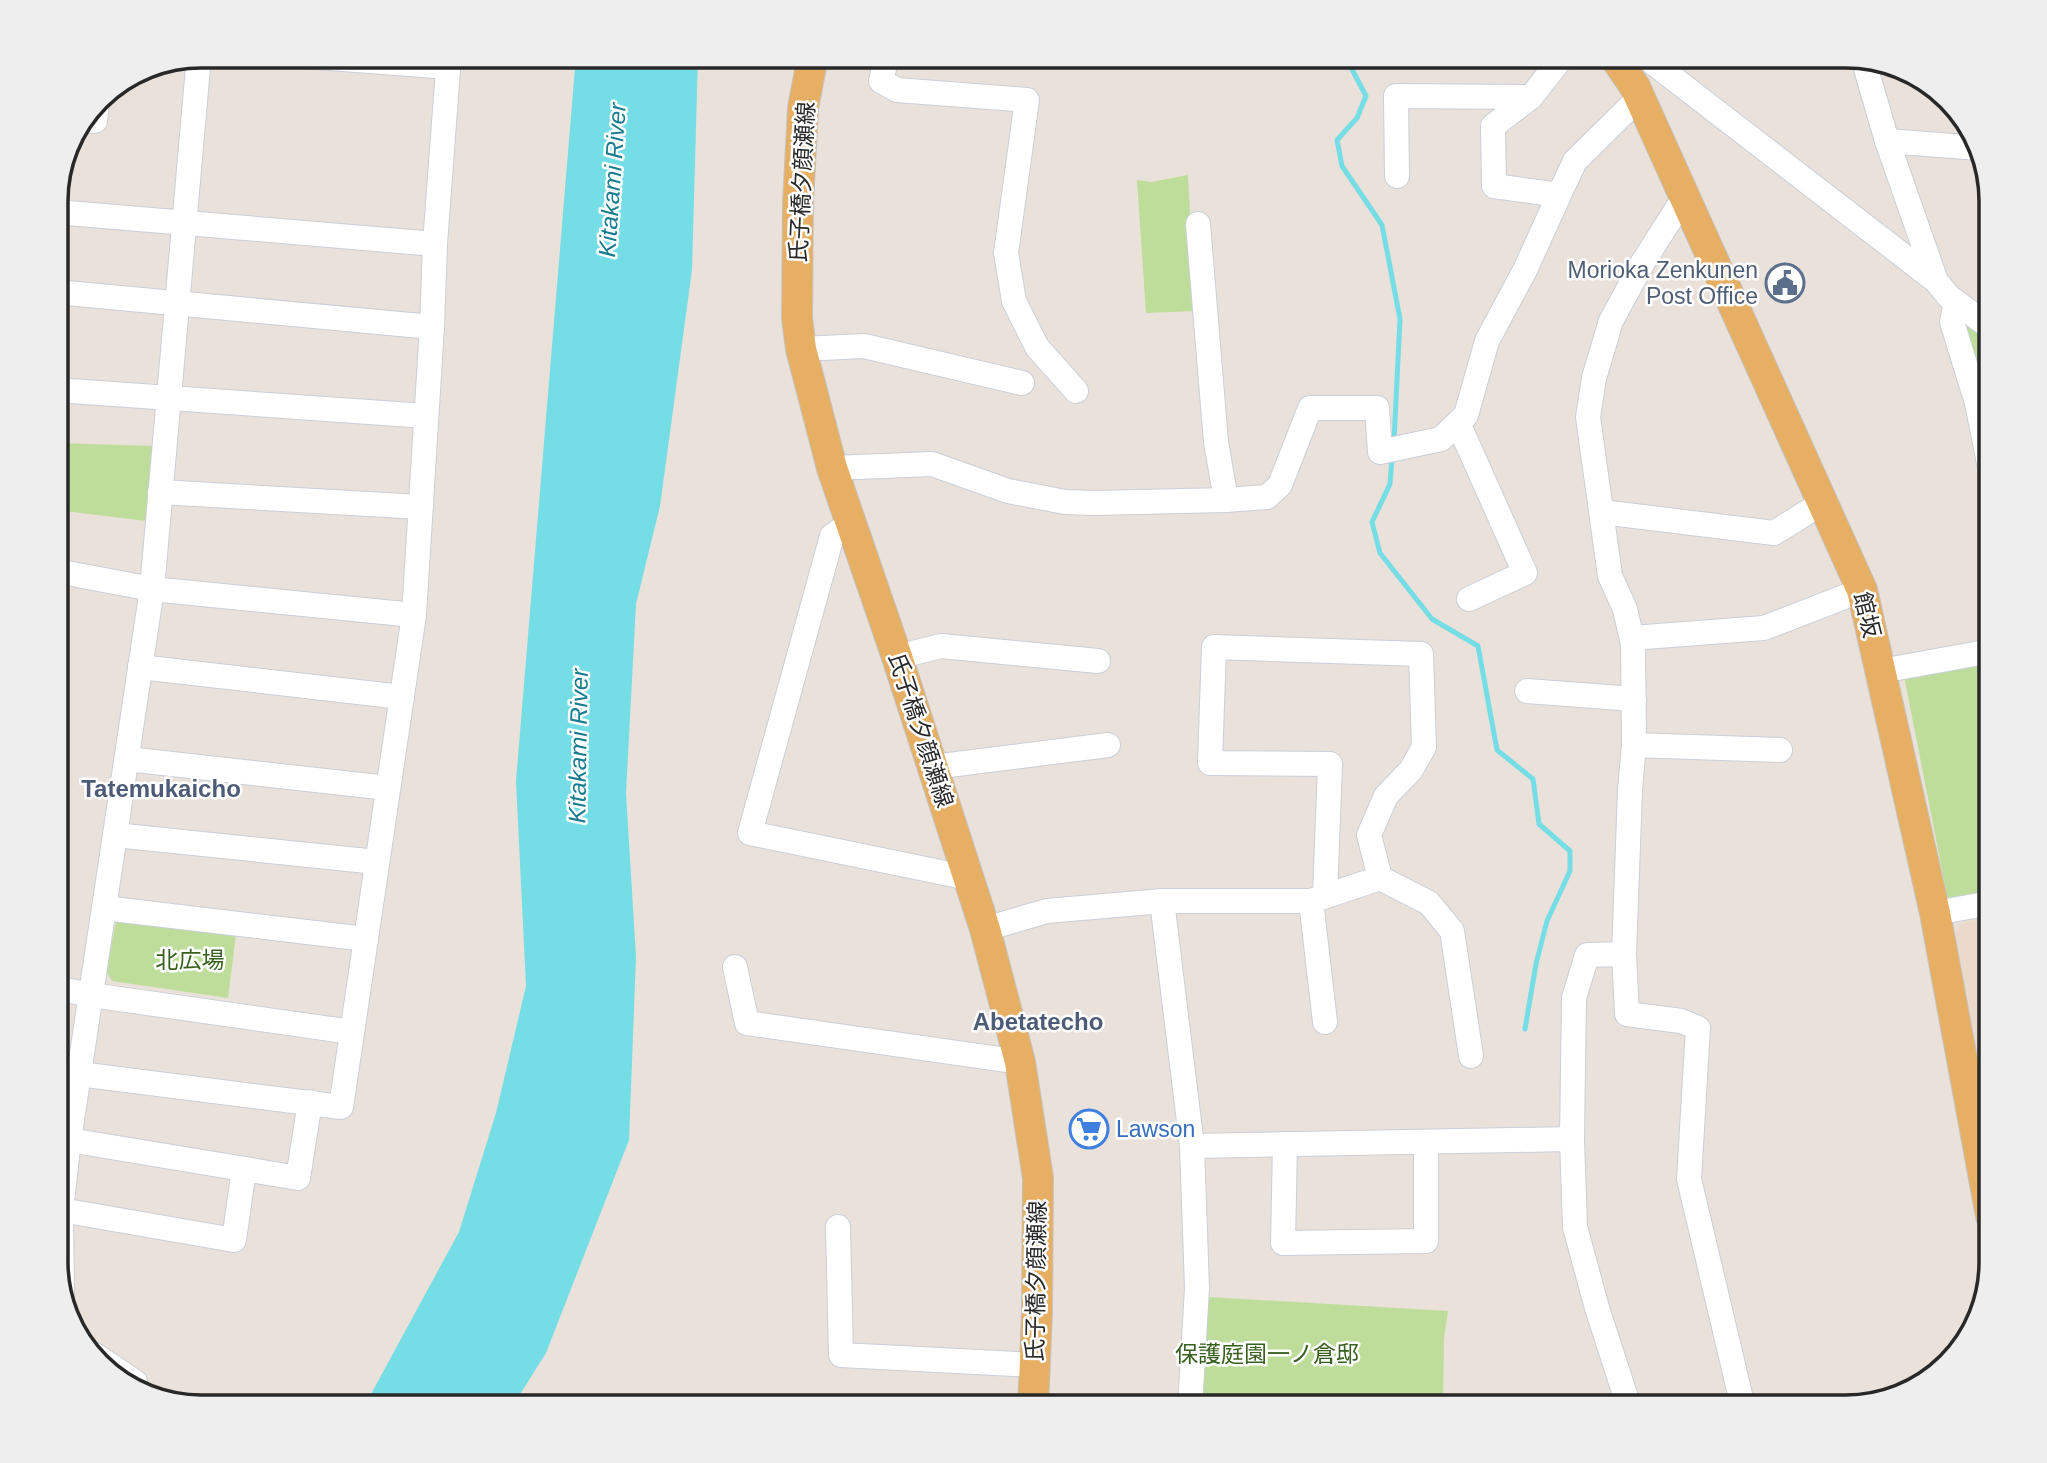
<svg xmlns="http://www.w3.org/2000/svg" width="2047" height="1463" font-family="Helvetica,'Noto Sans JP',sans-serif">
<style>
.education{fill:#ebdacb}
.green{fill:#bedd9a}
.water{fill:#74dde6}
.lines{fill:none;stroke-linecap:round;stroke-linejoin:round}
.stream{stroke:#74dde6;stroke-width:5}
.minor-casing{stroke:#c9cfd9;stroke-width:26}
.major-casing{stroke:#c3c3c3;stroke-width:32}
.minor{stroke:#fff;stroke-width:24}
.major{stroke:#e7af63;stroke-width:30}
.labels{text-anchor:middle;dominant-baseline:central;stroke-width:5;stroke-linejoin:round;paint-order:stroke}
.street-label{font-size:23px;fill:#282828;stroke:#fff}
.service-label{font-size:23px;fill:#4e5e75;stroke:#fff;text-anchor:end}
.park-label{font-size:23px;fill:#38601e;stroke:#fff}
.shop-label{font-size:23px;fill:#366cbe;stroke:#fff;text-anchor:start}
.water-label{font-size:24px;font-style:italic;fill:#167c8f;stroke:#fff}
.neighbourhood-label{font-size:24px;font-weight:bold;fill:#4c5b76;stroke:#fff}
.rim{fill:none;stroke:#282828;stroke-width:3.5}
</style>
<rect width="100%" height="100%" fill="#eae1db"/>
<polygon class="education" points="1991,917 1991,1126 1954,940 1959,923"/>
<g class="green">
<polygon points="1188,175 1195,311 1146,313 1137,180 1151,182"/>
<polygon points="1962,316 1991,339 1991,433"/>
<polygon points="56,443 154,446 147,521 56,510"/>
<polygon points="1991,660 1991,893 1948,900 1904,676"/>
<polygon points="116,922 236,934 228,998 112,981 106,971"/>
<polygon points="1208,1297 1448,1311 1444,1339 1443,1407 1200,1407"/>
</g>
<polygon class="water" points="576,56 698,56 692,270 660,506 636,604 626,793 636,957 629,1140 546,1353 512,1407 364,1407 459,1232 496,1113 526,986 516,781"/>
<g class="lines">
<g class="stream">
<polyline points="1345,56 1366,96 1357,118 1337,140 1342,166 1382,225 1400,319 1394,441"/>
<polyline points="1392,458 1390,484 1372,522 1380,553 1432,619 1478,646 1497,750 1533,779 1539,824 1570,851 1570,871 1547,921 1536,964 1525,1029"/>
</g>
<defs>
<g id="minor">
<polyline points="304,56 448,67"/>
<polyline points="887,56 881,81 897,90 1027,100 1006,253 1014,301 1037,347 1076,391"/>
<polyline points="1647,58 1936,281 1949,297 1991,328"/>
<polyline points="1864,62 1887,141 1936,281"/>
<polyline points="1531,97 1493,126 1494,186 1559,195 1575,161 1639,98"/>
<polyline points="83,120 95,121 97,103"/>
<polyline points="1887,141 1979,148"/>
<polyline points="1397,176 1396,96 1531,97 1563,56"/>
<polyline points="1684,198 1643,262 1611,321 1594,378 1588,417 1610,576 1625,609 1633,644 1634,745 1630,790 1624,954 1627,1014 1681,1021 1698,1028 1689,1179 1743,1407"/>
<polyline points="56,212 435,244"/>
<polyline points="56,292 432,327"/>
<polyline points="1956,302 1952,322 1977,403 1991,473"/>
<polyline points="801,349 864,346 1022,383"/>
<polyline points="56,390 426,416"/>
<polyline points="1458,423 1525,573 1469,599"/>
<polyline points="832,468 932,464 1008,491 1065,502 1094,503 1226,500 1216,442 1198,224"/>
<polyline points="160,492 421,507"/>
<polyline points="1226,500 1267,497 1280,485 1310,408 1377,408 1380,452 1441,439 1466,415 1487,341 1525,270 1559,195"/>
<polyline points="1602,512 1774,533 1822,503"/>
<polyline points="851,523 832,536 750,833 969,878"/>
<polyline points="56,571 152,589 414,615"/>
<polyline points="1632,638 1764,628 1862,590"/>
<polyline points="897,657 941,646 1098,661"/>
<polyline points="140,667 402,697"/>
<polyline points="1881,671 1991,651"/>
<polyline points="1527,691 1634,699"/>
<polyline points="1634,745 1780,750"/>
<polyline points="127,759 388,788"/>
<polyline points="933,767 1108,745"/>
<polyline points="115,835 377,862"/>
<polyline points="1325,896 1330,764 1210,763 1214,647 1421,654 1424,747 1411,770 1386,796 1369,835 1380,878 1429,903 1452,931 1471,1056"/>
<polyline points="1162,901 1311,901 1380,878"/>
<polyline points="1311,901 1325,1022"/>
<polyline points="104,908 366,939"/>
<polyline points="1935,913 1991,903"/>
<polyline points="985,929 1047,911 1162,901 1192,1146 1197,1288 1190,1407"/>
<polyline points="1624,954 1587,955 1574,998 1572,1139 1575,1227 1597,1308 1629,1407"/>
<polyline points="735,967 747,1023 1020,1062"/>
<polyline points="56,988 91,995 352,1032"/>
<polyline points="79,1074 341,1107 414,615 432,327 435,244 449,56"/>
<polyline points="69,1140 298,1178 310,1102"/>
<polyline points="1285,1144 1283,1243 1426,1241 1426,1142"/>
<polyline points="1192,1146 1572,1139"/>
<polyline points="61,1210 234,1240 244,1169"/>
<polyline points="838,1227 841,1355 1035,1365"/>
<polyline points="62,1294 61,1210 69,1140 152,589 199,56"/>
<polyline points="95,1355 135,1382 133,1384"/>
</g>
<g id="major">
<polyline points="813,56 803,108 798,203 797,318 801,349 832,468 897,657 985,929 1020,1062 1038,1178 1037,1312 1033,1407"/>
<polyline points="1614,56 1635,87 1862,590 1935,913 1991,1216"/>
</g>
</defs>
<use href="#minor" class="minor-casing"/>
<use href="#major" class="major-casing"/>
<use href="#minor" class="minor"/>
<use href="#major" class="major"/>
</g>
<defs>
<symbol id="civic-ring" viewBox="-11 -11 22 22"><circle r="9.5" fill="#fff" stroke="#5c6f8a" stroke-width="1.5"/><path d="M-.6-6.5H3V-4.5H.6V-3L4-1V1h2V6H-6V1h2V-1L-.6-3ZM-1.2 2.5V6h2.4V2.5Z" fill="#5c6f8a"/></symbol>
<symbol id="supermarket-ring" viewBox="-11 -11 22 22"><circle r="9.5" fill="#fff" stroke="#3f7fe0" stroke-width="1.5"/><path d="M-6-5.5h2.5l.6 2H6L4.5 2H-2.5L-4.4-4H-6ZM-1.5 3.2a1.3 1.3 0 1 0 .1 0ZM3 3.2a1.3 1.3 0 1 0 .1 0Z" fill="#3f7fe0"/></symbol>
</defs>
<g fill-rule="evenodd">
<use href="#civic-ring" x="1763" y="261" width="44" height="44"/>
<use href="#supermarket-ring" x="1067" y="1107" width="44" height="44"/>
</g>
<g class="labels">
<g class="street-label">
<text transform="translate(802 182) rotate(-87)">氏子橋夕顔瀬線</text>
<text transform="translate(1867 615) rotate(76)">館坂</text>
<text transform="translate(921 730) rotate(72)">氏子橋夕顔瀬線</text>
<text transform="translate(1036 1281) rotate(-89)">氏子橋夕顔瀬線</text>
</g>
<g class="service-label">
<text x="1758" y="270">Morioka Zenkunen<tspan x="1758" dy="26">Post Office</tspan></text>
</g>
<g class="park-label">
<text x="190" y="960">北広場</text>
<text x="1267" y="1354">保護庭園一ノ倉邸</text>
</g>
<g class="shop-label">
<text x="1116" y="1129">Lawson</text>
</g>
<g class="water-label">
<text transform="translate(612 180) rotate(-86)">Kitakami River</text>
<text transform="translate(578 746) rotate(-89)">Kitakami River</text>
</g>
<g class="neighbourhood-label">
<text x="161" y="788">Tatemukaicho</text>
<text x="1038" y="1021">Abetatecho</text>
</g>
</g>
<path d="M0 0H2047V1463H0ZM201 68H1846A133 133 0 0 1 1979 201V1262A133 133 0 0 1 1846 1395H201A133 133 0 0 1 68 1262V201A133 133 0 0 1 201 68Z" fill="#eee" fill-rule="evenodd"/>
<path class="rim" d="M201 68H1846A133 133 0 0 1 1979 201V1262A133 133 0 0 1 1846 1395H201A133 133 0 0 1 68 1262V201A133 133 0 0 1 201 68Z"/>
</svg>
